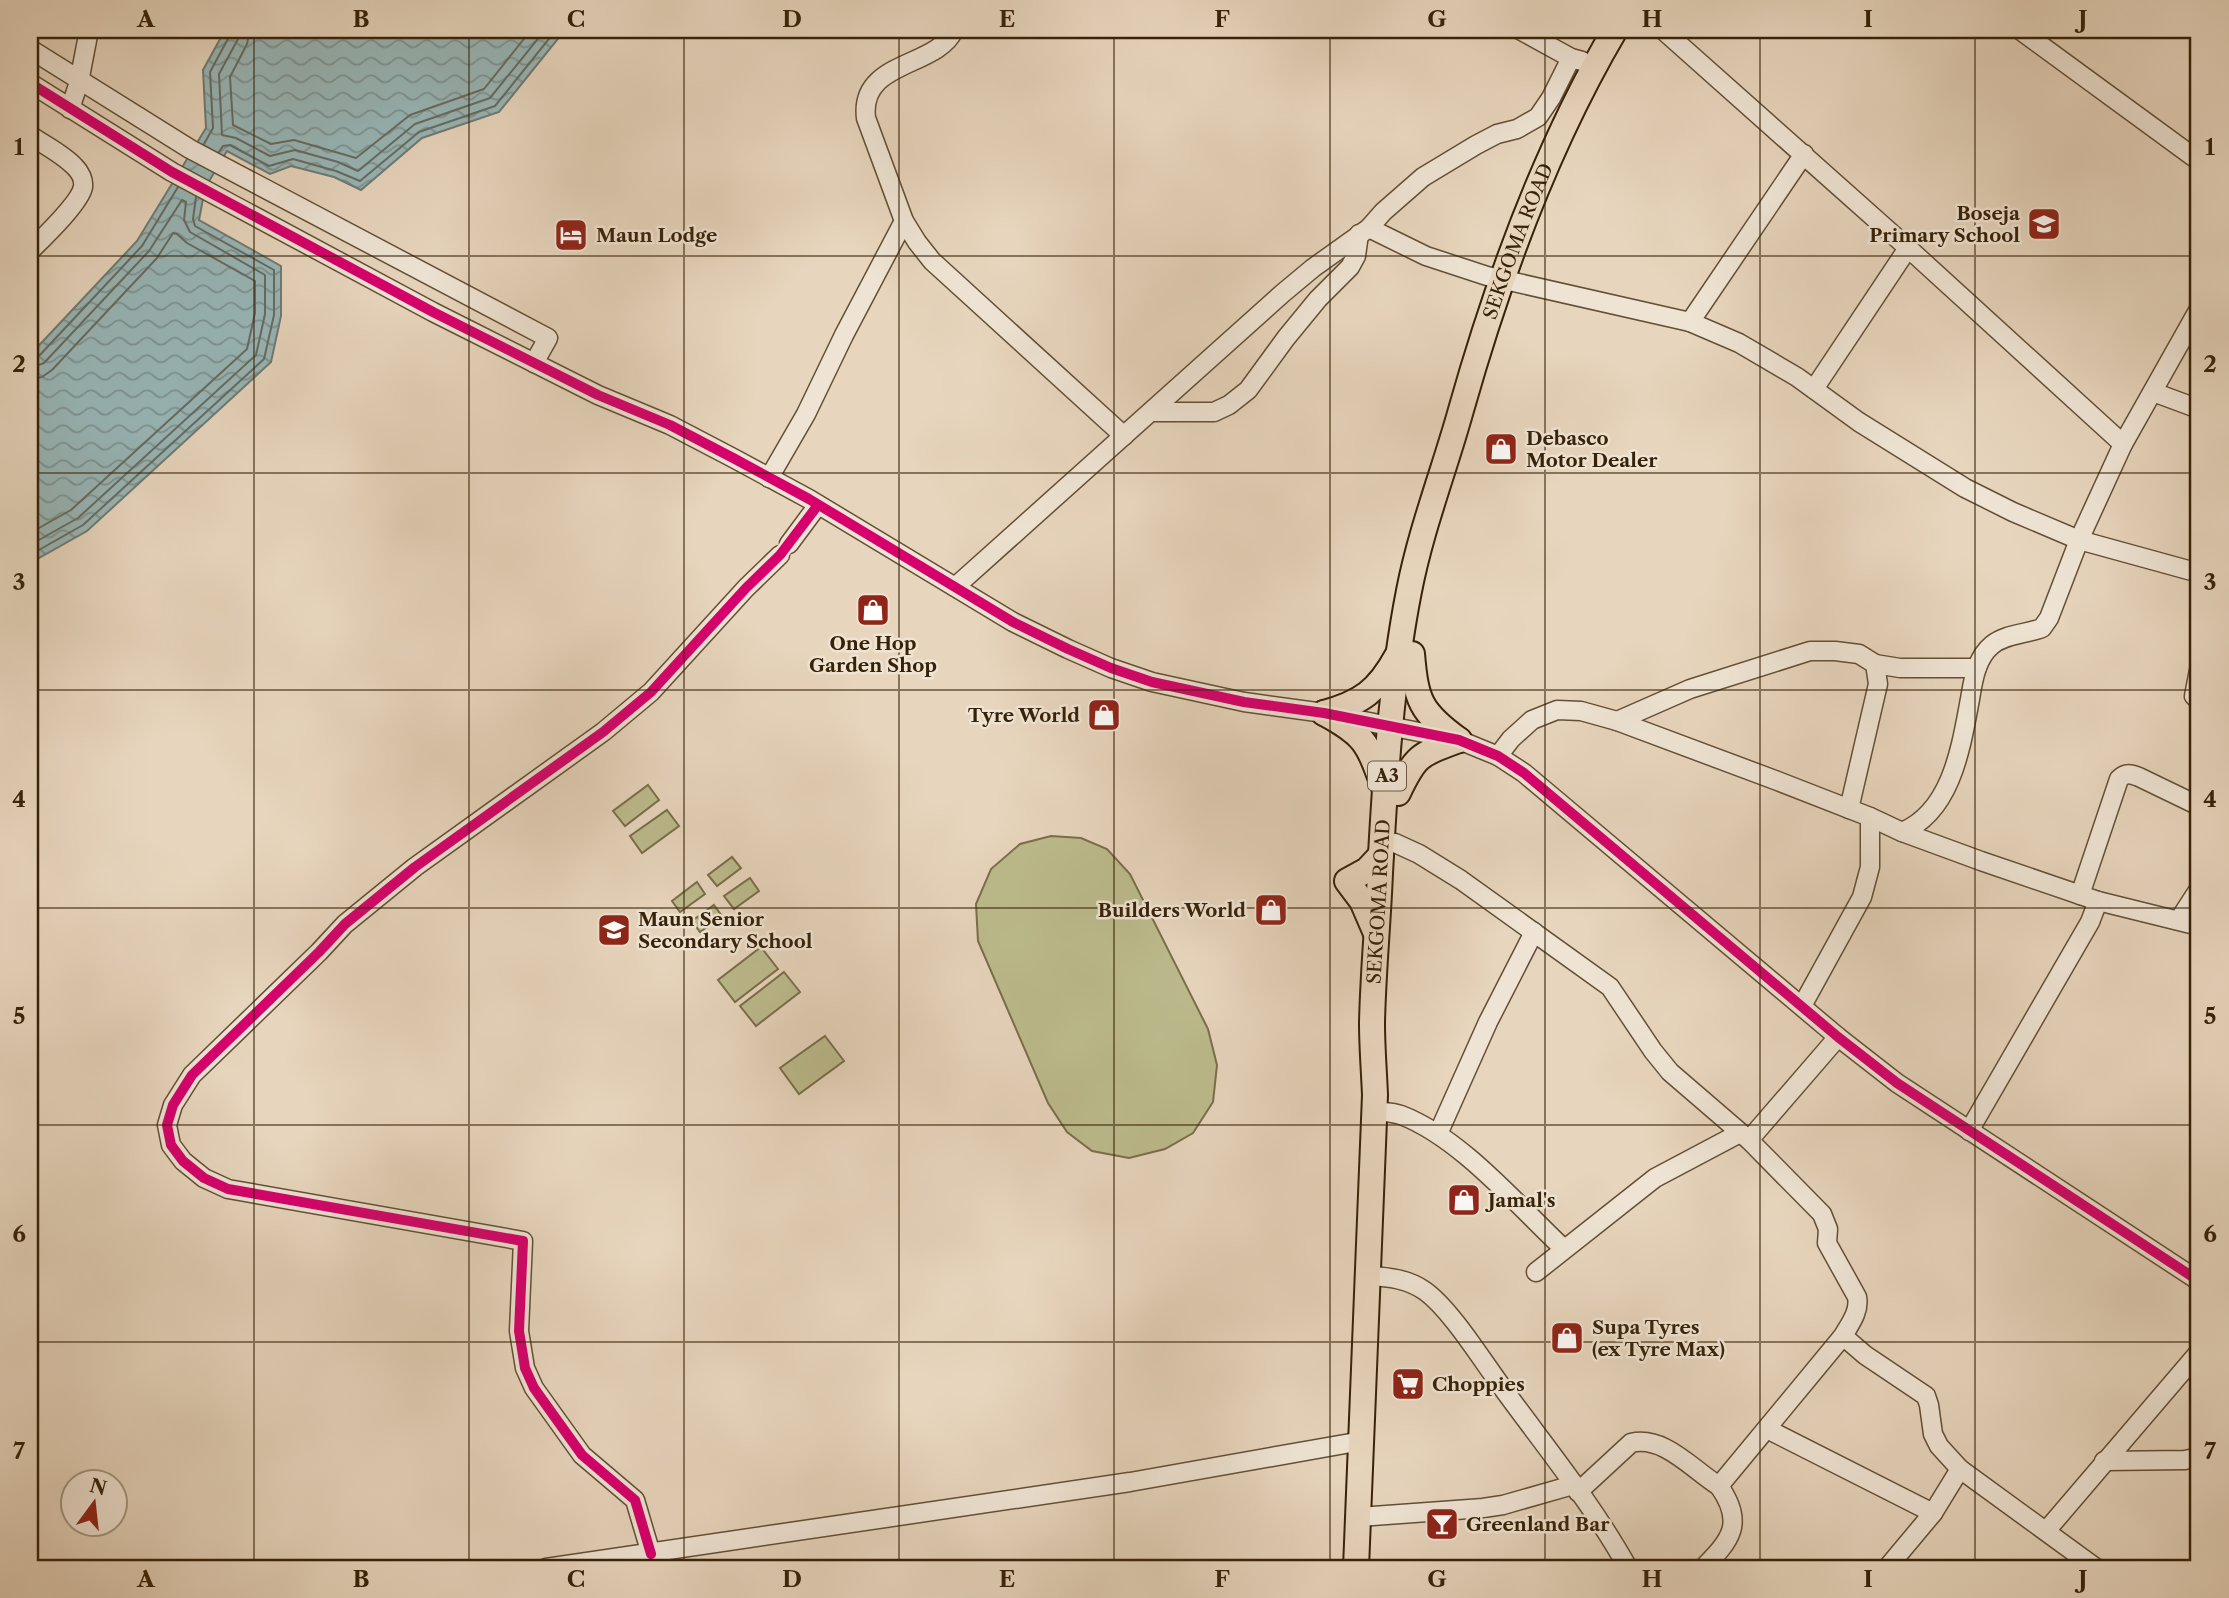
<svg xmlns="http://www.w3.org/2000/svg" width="2229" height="1598" font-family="'Libre Caslon Text',serif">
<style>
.green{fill:#bcbb8d;stroke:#7a6e4a;stroke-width:2}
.water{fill:url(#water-waves);stroke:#717b72;stroke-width:2}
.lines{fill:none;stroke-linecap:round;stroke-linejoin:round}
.shore{stroke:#686c60;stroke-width:2}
.minor-casing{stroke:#634f35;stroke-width:21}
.highway-casing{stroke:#372208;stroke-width:28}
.minor{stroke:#efe4d4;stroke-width:18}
.highway{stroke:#e7d5bd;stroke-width:24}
.cycleway-casing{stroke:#efe4d4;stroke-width:15}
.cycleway{stroke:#d6006c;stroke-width:10}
.grid{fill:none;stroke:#372208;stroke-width:2;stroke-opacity:0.55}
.labels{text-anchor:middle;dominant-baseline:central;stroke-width:5;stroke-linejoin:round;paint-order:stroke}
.shield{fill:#efe4d4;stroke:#6e5c45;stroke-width:2}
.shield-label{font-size:18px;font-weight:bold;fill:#372208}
.poi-label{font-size:19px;font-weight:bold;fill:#372208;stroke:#efe4d4;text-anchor:start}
.street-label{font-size:19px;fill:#372208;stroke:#efe4d4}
.neatline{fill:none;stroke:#372208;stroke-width:2.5}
.grid-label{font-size:23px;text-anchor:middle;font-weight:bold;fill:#372208}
</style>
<defs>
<pattern id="water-waves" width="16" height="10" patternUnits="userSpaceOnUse" patternTransform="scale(1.75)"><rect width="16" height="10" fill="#98b7b8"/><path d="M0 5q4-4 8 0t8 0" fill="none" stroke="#7d9494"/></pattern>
</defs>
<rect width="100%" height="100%" fill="#e7d5bd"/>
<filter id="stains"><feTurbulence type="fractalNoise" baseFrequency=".00286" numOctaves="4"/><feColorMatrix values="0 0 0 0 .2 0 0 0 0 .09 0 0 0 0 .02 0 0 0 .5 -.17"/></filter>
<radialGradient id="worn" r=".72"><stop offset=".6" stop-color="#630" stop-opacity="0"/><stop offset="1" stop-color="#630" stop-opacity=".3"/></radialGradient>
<g class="green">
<polygon points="648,785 659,800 625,826 613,811"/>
<polygon points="667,810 679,826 642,853 630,836"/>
<polygon points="1051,836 1081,838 1107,849 1130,874 1208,1029 1217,1065 1213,1102 1193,1133 1165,1149 1129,1158 1092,1151 1067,1132 1048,1103 978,941 976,904 991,869 1020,844"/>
<polygon points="732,857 741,868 717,886 708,875"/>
<polygon points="750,878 759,891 734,909 724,896"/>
<polygon points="697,882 705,894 680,912 672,901"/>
<polygon points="714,905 722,916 700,932 692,921"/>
<polygon points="761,947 778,969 735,1002 718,980"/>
<polygon points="784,972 800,992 756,1026 740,1006"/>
<polygon points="825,1036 844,1061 799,1094 780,1068"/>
</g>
<polygon class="water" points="225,30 565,30 499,112 422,138 361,190 334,177 291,166 270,174 227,151 205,188 199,220 281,266 281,316 271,362 87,531 30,563 30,355 137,241 206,128 203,70"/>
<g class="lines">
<g class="shore">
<polyline points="239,30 238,39 219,74 222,135 236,138 270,156 295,150 338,162 358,171 415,124 490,98 545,30"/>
<polyline points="250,30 247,44 230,77 233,125 271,144 294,140 356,158 410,115 484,89 531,30"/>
<polyline points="204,144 213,128 210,72 230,35 230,30"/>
<polyline points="219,152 223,146 230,145 269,166 293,159 336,171 360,181 419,132 495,106 556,30"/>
<polyline points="30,359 38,357 142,246 178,187"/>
<polyline points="30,368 44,363 149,251 182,200 186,202 184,220 190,232 265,275 265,314 256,355 78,518 30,545"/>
<polyline points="30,379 42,377 52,370 157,258 173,233 177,234 187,243 255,281 255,313 247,349 71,510 30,533"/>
<polyline points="30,555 83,525 264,359 274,315 274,270 195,226 193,219 196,197"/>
</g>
<defs>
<g id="minor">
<path d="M 954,30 C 937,68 859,60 866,118 L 904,221 L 917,242 L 932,261 L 1124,436"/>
<polyline points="1520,30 1571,58 1582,61"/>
<polyline points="1663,30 1908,248 2123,444"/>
<polyline points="2020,30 2199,161"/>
<polyline points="30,49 190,149 548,338 534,363"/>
<polyline points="30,83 172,172 433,312 598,395 670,425 735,459 809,499 1013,622 1068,649 1111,668 1152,682 1244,702 1324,713 1459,740 1498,756 1524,773 1838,1037 1897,1083 2199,1281"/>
<polyline points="70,109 79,82 89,30"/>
<path d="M 30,135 C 44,145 63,154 75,167 C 80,172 84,180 83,187 C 80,203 42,239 30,251"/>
<polyline points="1369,228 1426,256 1487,276 1690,322 1739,343 1797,377 1859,422 1965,488 2013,512 2079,540 2199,573"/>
<polyline points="1690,322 1804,154"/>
<polyline points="1814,389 1908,248"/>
<polyline points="2153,392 2199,409"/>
<polyline points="1151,412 1214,412 1229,405 1248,390 1286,338 1318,299 1350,267 1356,256 1359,234"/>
<polyline points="769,478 806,414 844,335 904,221"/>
<polyline points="789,544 818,505"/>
<polyline points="955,587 1283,293 1313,268 1369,228 1383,212 1423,177 1476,145 1497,134 1517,129 1538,117 1551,98 1571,58"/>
<polyline points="1875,664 1900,668 1977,668"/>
<polyline points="2199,670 2194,696 2199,701"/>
<polyline points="1617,721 1690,689 1810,651 1835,651 1859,654 1875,664 1878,684 1849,809"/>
<polyline points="1498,756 1511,739 1532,720 1557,710 1581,711 1617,721 1775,780 1870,817 1902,832 1981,861 2098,901 2199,926"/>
<path d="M 1902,832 C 1952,811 1961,747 1970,699 C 1973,681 1976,658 1992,645 C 2005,634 2026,634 2042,628 L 2049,618 L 2079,540 L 2123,444 L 2199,309"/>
<path d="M 1395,843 L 1419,854 L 1461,880 L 1610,987 L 1653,1051 L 1670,1072 L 1749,1140 L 1822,1214 L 1828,1229 L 1827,1243 L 1857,1297 C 1860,1311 1850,1324 1843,1336 L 1719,1486 C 1693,1470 1664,1435 1631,1443 L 1578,1492"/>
<path d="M 2080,895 L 2119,779 C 2126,772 2131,774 2139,777 L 2199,806"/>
<polyline points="2179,920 2199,889"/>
<polyline points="1802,1006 1862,897 1870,867 1870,817"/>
<path d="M 1374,1111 C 1382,1112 1393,1112 1401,1115 C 1461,1138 1517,1205 1564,1249"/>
<polyline points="1969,1131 2090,922 2098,901"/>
<polyline points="1438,1134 1488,1022 1534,932"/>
<polyline points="1749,1140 1838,1037"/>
<polyline points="1536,1272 1655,1178 1740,1133"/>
<path d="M 1369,1276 C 1389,1277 1408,1279 1425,1291 C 1450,1309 1480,1357 1499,1383 C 1543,1444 1592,1503 1628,1568"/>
<polyline points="1843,1336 1865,1355 1926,1396 1929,1405 1933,1434 1939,1446 1960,1469 2096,1568"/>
<polyline points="1767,1429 1933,1513"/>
<polyline points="2104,1461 2185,1460 2199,1457"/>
<polyline points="1359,1517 1483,1508 1503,1505 1573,1485"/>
<polyline points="2046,1531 2199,1352"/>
<polyline points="651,1554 635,1500 582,1455 534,1388 525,1368 519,1331 523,1241 228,1189 204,1178 183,1161 171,1145 167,1125 173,1105 192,1075 319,952 345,924 415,867 603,732 651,692 746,588 780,555"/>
<polyline points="546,1568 1130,1482 1362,1441"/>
<path d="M 1703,1568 C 1731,1540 1745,1523 1719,1486"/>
<polyline points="1887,1568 1933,1513 1960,1469"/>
</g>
<g id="highway">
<path d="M 1412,654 C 1416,700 1420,712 1459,740"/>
<path d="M 1324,713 C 1364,735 1367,741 1383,785"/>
<path d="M 1324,713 C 1361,703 1378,691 1397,656"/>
<path d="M 1398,793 C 1416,755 1419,755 1459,740"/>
<polyline points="1375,931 1362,901 1347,881 1367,870 1381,855"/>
<path id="s1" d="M 1356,1568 L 1375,1095 C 1374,1071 1372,1047 1372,1023 C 1373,973 1378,923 1380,873 C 1385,779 1391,683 1409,591 C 1421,529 1444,471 1461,410 C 1498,279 1546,147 1615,30"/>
</g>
</defs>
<use href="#minor" class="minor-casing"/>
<use href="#highway" class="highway-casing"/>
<use href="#minor" class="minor"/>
<use href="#highway" class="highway"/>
<defs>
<g id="cycleway">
<polyline points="30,83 172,172 433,312 598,395 670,425 735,459 809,499 1013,622 1068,649 1111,668 1152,682 1244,702 1324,713 1459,740 1498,756 1524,773 1838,1037 1897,1083 2199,1281"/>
<polyline points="651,1554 635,1500 582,1455 534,1388 525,1368 519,1331 523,1241 228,1189 204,1178 183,1161 171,1145 167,1125 173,1105 192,1075 319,952 345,924 415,867 603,732 651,692 746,588 780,555 818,505"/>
</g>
</defs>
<use href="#cycleway" class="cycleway-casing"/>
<use href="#cycleway" class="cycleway"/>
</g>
<path class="grid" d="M 254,30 L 254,1568M 469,30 L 469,1568M 684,30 L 684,1568M 899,30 L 899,1568M 1114,30 L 1114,1568M 1330,30 L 1330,1568M 1545,30 L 1545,1568M 1760,30 L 1760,1568M 1975,30 L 1975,1568M 30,256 L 2199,256M 30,473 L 2199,473M 30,690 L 2199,690M 30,908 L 2199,908M 30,1125 L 2199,1125M 30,1342 L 2199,1342"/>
<defs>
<symbol id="school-square" viewBox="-11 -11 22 22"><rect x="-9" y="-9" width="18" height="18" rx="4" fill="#8f2418" stroke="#efe4d4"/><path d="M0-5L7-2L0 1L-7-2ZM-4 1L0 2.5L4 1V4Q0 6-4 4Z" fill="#fff"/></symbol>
<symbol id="hotel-square" viewBox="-11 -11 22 22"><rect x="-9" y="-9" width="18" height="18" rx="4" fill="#8f2418" stroke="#efe4d4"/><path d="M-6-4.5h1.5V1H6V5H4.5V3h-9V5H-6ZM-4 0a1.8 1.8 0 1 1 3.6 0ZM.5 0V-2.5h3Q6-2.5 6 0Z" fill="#fff"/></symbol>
<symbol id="shop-square" viewBox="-11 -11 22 22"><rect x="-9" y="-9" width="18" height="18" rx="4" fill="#8f2418" stroke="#efe4d4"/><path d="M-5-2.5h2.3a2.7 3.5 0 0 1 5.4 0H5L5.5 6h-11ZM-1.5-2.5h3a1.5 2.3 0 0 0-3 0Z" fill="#fff"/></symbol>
<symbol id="supermarket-square" viewBox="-11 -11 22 22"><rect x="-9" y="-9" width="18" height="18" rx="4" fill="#8f2418" stroke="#efe4d4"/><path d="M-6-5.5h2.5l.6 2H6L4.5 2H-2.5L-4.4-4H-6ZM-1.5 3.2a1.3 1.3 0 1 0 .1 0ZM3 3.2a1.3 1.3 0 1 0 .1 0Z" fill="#fff"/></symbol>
<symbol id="bar-square" viewBox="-11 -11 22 22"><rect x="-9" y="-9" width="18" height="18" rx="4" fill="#8f2418" stroke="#efe4d4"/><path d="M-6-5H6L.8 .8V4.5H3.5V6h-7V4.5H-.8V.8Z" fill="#fff"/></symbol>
</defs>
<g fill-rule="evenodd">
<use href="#school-square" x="2025" y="205" width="38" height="38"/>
<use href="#hotel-square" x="552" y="216" width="38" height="38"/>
<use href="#shop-square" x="1482" y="430" width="38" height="38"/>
<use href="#shop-square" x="854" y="591" width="38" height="38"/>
<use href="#shop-square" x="1085" y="696" width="38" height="38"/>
<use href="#shop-square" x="1252" y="891" width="38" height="38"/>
<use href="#school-square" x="595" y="911" width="38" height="38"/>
<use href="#shop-square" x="1445" y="1181" width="38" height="38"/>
<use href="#shop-square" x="1548" y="1319" width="38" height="38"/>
<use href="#supermarket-square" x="1389" y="1365" width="38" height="38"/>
<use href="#bar-square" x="1423" y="1505" width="38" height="38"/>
</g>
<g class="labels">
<rect class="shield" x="1368" y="761.5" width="38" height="29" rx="5"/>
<g class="shield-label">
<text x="1387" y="776">A3</text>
</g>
<g class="poi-label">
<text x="2020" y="213" text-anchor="end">Boseja<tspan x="2020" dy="22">Primary School</tspan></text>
<text x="596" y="235">Maun Lodge</text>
<text x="1526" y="438">Debasco<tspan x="1526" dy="22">Motor Dealer</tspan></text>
<text x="873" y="643" text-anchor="middle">One Hop<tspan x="873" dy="22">Garden Shop</tspan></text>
<text x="1080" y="715" text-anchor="end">Tyre World</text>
<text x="1246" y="910" text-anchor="end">Builders World</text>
<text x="638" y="919">Maun Senior<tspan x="638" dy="22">Secondary School</tspan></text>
<text x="1488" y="1200">Jamal's</text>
<text x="1592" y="1327">Supa Tyres<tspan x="1592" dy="22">(ex Tyre Max)</tspan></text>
<text x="1432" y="1384">Choppies</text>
<text x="1466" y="1524">Greenland Bar</text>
</g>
<g class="street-label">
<text stroke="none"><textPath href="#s1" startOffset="1346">SEKGOMA ROAD</textPath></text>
<text stroke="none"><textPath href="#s1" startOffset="667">SEKGOMA ROAD</textPath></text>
</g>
</g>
<rect width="2229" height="1598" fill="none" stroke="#e7d5bd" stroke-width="77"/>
<g transform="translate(94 1503) rotate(15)"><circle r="33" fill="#efe4d4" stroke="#a59682" stroke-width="2"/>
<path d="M0-5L12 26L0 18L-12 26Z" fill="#8f2418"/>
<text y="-10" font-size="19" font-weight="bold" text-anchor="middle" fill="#372208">N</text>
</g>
<rect x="38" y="38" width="2152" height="1522" class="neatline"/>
<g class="grid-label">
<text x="146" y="27">A</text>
<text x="361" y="27">B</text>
<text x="576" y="27">C</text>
<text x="792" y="27">D</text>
<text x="1007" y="27">E</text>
<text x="1222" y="27">F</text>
<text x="1437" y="27">G</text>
<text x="1652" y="27">H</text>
<text x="1868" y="27">I</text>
<text x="2083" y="27">J</text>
<text x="19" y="155">1</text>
<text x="2210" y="155">1</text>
<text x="19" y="372">2</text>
<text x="2210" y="372">2</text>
<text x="19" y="590">3</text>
<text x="2210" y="590">3</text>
<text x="19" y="807">4</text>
<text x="2210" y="807">4</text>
<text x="19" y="1024">5</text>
<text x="2210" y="1024">5</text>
<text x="19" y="1242">6</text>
<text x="2210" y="1242">6</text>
<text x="19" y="1459">7</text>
<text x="2210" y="1459">7</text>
<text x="146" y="1587">A</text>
<text x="361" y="1587">B</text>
<text x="576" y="1587">C</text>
<text x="792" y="1587">D</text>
<text x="1007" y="1587">E</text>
<text x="1222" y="1587">F</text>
<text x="1437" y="1587">G</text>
<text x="1652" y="1587">H</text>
<text x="1868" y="1587">I</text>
<text x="2083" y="1587">J</text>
</g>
<rect width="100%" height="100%" filter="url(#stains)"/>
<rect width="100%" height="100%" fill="url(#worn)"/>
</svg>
